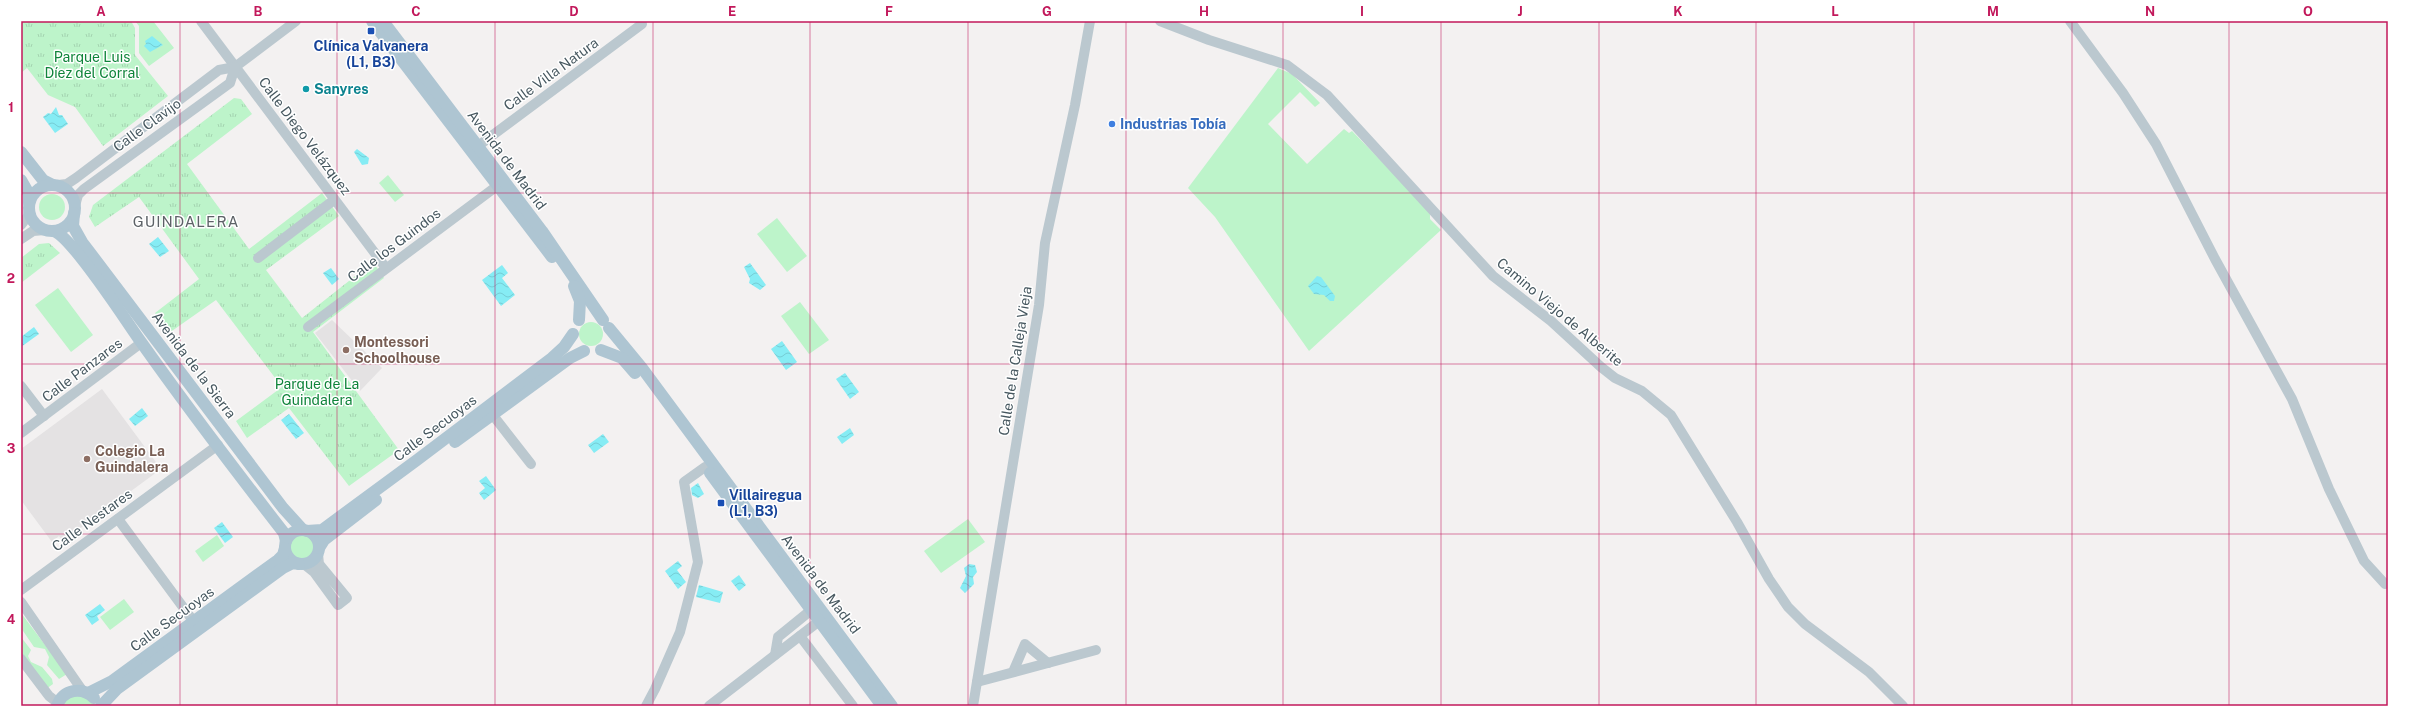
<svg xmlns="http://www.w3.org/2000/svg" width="2409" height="727" font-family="'Public Sans',sans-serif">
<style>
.education{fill:#e4e2e3}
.green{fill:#bdf4ca}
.park{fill:url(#park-tufts)}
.water{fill:url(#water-waves)}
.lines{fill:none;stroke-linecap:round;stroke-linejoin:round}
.minor{stroke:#bbc8cf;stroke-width:10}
.major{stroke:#aec5d2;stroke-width:12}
.grid{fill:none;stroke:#c2185b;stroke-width:1;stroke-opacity:0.55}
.transit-dot{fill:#1a4fb4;stroke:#fff;stroke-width:1.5}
.culture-dot{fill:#0f9aa8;stroke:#fff;stroke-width:1.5}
.shop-dot{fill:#3f7fe0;stroke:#fff;stroke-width:1.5}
.education-dot{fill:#8d6e63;stroke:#fff;stroke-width:1.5}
.labels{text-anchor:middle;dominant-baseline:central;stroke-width:3;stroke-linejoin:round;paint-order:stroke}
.transit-label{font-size:14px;font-weight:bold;fill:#164399;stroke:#fff}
.park-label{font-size:14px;fill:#0f843a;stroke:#fff}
.street-label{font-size:14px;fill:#475860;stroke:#fff}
.culture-label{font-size:14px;font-weight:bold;fill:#0d838f;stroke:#fff;text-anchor:start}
.shop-label{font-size:14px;font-weight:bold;fill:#366cbe;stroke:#fff;text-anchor:start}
.education-label{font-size:14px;font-weight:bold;fill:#785e54;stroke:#fff;text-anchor:start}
.neighbourhood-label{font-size:15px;letter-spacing:1px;fill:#5d6267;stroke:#fff}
.neatline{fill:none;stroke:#c2185b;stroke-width:1.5}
.grid-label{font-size:13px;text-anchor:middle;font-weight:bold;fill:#c2185b}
</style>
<defs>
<pattern id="park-tufts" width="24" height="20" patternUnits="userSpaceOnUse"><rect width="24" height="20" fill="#bdf4ca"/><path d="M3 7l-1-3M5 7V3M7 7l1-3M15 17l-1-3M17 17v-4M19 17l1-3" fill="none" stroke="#a4d3b0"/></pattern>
<pattern id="water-waves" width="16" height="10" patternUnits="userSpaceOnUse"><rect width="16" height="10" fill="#86ecf4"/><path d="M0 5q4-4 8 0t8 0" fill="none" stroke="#75ccd4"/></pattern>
</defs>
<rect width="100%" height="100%" fill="#f3f1f1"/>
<g class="education">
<polygon points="332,320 382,368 360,391 315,333"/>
<polygon points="102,389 161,469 63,541 59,536 52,542 21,500 21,449"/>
</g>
<g class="green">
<polygon points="135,21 153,21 174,48 149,66 139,53 139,26"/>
<polygon points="1278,68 1292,74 1320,103 1315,107 1300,92 1268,124 1307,164 1344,129 1349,133 1352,131 1430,211 1430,219 1441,230 1309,351 1215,217 1188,188"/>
<polygon points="388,175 404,195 395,202 379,183"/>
<circle cx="52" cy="207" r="13"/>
<polygon points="777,218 807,256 787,272 757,234"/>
<polygon points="58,288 93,335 71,352 35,305"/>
<polygon points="800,302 829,340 809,354 781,316"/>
<circle cx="591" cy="334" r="12"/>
<polygon points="968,519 985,542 941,573 924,551"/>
<circle cx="302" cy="547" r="15"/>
<polygon points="217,535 224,546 203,562 195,551"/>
<polygon points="124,599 134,612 110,630 100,617"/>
<polygon points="21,613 67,674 59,679 47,665 49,657 45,649 34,647 21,628"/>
<polygon points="21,637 31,650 28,656 31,662 42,667 52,679 53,684 46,689 21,654"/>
<polygon points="70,694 92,699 96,706 58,706"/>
</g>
<g class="park">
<polygon points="21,21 131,21 135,28 135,55 168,96 103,146 75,107 48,95 27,68 21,73"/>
<polygon points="234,98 241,99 252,114 187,164 249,249 322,193 339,216 266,270 302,318 373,262 384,278 313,332 399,450 349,486 289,408 247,438 236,421 282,387 216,300 169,333 155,313 199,279 139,197 95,227 89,217 93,205"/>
<polygon points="49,243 60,253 21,283 21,258 39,244"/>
</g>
<g class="water">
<polygon points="152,36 163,45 150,52 144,46 146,44 145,41"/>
<polygon points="56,107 59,115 62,115 68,124 55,133 43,117 48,113 51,114"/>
<polygon points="357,149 369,158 368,164 362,165 354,152"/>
<polygon points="158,237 169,251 160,257 149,244"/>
<polygon points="750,263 766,285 760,290 749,283 750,279 744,267"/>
<polygon points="502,265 508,273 502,278 515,295 501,306 482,280"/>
<polygon points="331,268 339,279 332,285 323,273"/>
<polygon points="1317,276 1321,277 1335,296 1334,301 1330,301 1324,295 1314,294 1308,286"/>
<polygon points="34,327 39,334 21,347 21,337"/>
<polygon points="782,341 797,362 786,370 771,349"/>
<polygon points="845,373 859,392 850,399 836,379"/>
<polygon points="142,408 148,416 135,426 129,419"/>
<polygon points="289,414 304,433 296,439 281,420"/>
<polygon points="850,428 854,435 842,444 837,437"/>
<polygon points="603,434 609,442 594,453 588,445"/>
<polygon points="486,476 496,490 484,500 479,493 485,488 479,481"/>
<polygon points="698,483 704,494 698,498 692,495 691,488"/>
<polygon points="222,522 233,537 225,543 214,528"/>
<polygon points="678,561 682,566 677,570 686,582 678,589 665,571"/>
<polygon points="969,564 975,565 977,572 973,577 974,584 965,593 960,588 966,576 964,568"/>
<polygon points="739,575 746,585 739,591 731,581"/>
<polygon points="699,585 723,592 720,603 696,597"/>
<polygon points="100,604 105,610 97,616 99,620 92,625 85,615"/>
</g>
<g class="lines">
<g class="minor">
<polyline points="201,21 386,268"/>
<polyline points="1160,21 1209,40 1287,65 1327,95 1493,276 1551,321 1601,367 1615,378 1642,391 1671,415 1737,522 1769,579 1788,607 1805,624 1869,672 1903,706"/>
<polyline points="2070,21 2123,93 2156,144 2215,259 2292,399 2329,489 2364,561 2385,584"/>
<polyline points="478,146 642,24"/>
<polyline points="58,185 67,184 76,178 219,70 235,67 296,21"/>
<polyline points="75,206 78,195 84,189 230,83 235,67"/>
<polyline points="21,225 28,216 29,209"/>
<polyline points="21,239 33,231 45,230"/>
<polyline points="258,258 334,200"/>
<polyline points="308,327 497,186"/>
<polyline points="21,386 44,416"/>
<polyline points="492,414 531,464"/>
<polyline points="21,433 141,343"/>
<polyline points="118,519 194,622"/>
<polyline points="304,564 314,572 338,605 347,598 319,564 318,554"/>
<polyline points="21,590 218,445"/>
<polyline points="21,602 82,690"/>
<polyline points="800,636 853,706"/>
<polyline points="775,655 778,637 810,611"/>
<polyline points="21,659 49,696 58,703"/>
<polyline points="1013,672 1025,644 1048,663"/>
<polyline points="977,682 1096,650"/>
<polyline points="646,706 655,689 680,632 698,562 684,482 705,467"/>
<polyline points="709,706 818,622"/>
<polyline points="973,706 1039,305 1045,243 1075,105 1090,21"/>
</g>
<g class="major">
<polyline points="372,21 552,257"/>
<polyline points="383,21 542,231 603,320"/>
<polyline points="21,152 43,180 53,185"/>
<polyline points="21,180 29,194 29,203"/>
<circle cx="52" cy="208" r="23"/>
<polyline points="74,213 73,226 82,242 283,508 303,530"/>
<path d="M 54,231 C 73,238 126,321 141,342 C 187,407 235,470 284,533 L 286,541"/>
<polyline points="574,286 580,301 579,320"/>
<polyline points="609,328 642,368 892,706"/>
<polyline points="601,350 622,358 635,373"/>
<polyline points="455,442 570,358 584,351"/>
<polyline points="710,473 882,706"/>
<circle cx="302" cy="547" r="17"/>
<polyline points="307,531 322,530 417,460 552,358 564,347 573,334"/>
<polyline points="319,548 324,540 376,500"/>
<polyline points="88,693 112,681 278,560 283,555 285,548"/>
<path d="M 57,706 C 63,689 82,686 94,698"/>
<polyline points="101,706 117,689 283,568 293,563 299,564"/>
</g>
</g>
<path class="grid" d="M 180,21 L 180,706M 337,21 L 337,706M 495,21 L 495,706M 653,21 L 653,706M 810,21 L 810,706M 968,21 L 968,706M 1126,21 L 1126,706M 1283,21 L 1283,706M 1441,21 L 1441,706M 1599,21 L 1599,706M 1756,21 L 1756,706M 1914,21 L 1914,706M 2072,21 L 2072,706M 2229,21 L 2229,706M 21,193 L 2388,193M 21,364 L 2388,364M 21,534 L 2388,534"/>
<g class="transit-dot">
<rect x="367" y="27" width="8" height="8" rx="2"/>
<rect x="717" y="499" width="8" height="8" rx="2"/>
</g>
<circle class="culture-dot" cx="306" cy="89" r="4"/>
<circle class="shop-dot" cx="1112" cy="124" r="4"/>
<g class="education-dot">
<circle cx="346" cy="350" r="4"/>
<circle cx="87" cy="459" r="4"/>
</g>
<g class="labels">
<g class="transit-label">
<text x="371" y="46">Clínica Valvanera<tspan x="371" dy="16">(L1, B3)</tspan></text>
<text x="729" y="495" text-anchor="start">Villairegua<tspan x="729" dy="16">(L1, B3)</tspan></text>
</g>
<g class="park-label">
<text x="92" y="57">Parque Luis<tspan x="92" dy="16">Díez del Corral</tspan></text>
<text x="317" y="384">Parque de La<tspan x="317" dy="16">Guindalera</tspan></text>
</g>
<g class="street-label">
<text transform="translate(551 74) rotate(-36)">Calle Villa Natura</text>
<text transform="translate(147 125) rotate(-36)">Calle Clavijo</text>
<text transform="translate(305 136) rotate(53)">Calle Diego Velázquez</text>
<text transform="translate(507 160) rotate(53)">Avenida de Madrid</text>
<text transform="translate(394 245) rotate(-37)">Calle los Guindos</text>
<text transform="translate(1560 312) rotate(40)">Camino Viejo de Alberite</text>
<text transform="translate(1015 361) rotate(-81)">Calle de la Calleja Vieja</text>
<text transform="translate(194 365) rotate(53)">Avenida de la Sierra</text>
<text transform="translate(82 370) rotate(-37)">Calle Panzares</text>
<text transform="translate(435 428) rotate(-37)">Calle Secuoyas</text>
<text transform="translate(92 520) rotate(-36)">Calle Nestares</text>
<text transform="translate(821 584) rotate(53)">Avenida de Madrid</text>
<text transform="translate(172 619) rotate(-36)">Calle Secuoyas</text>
</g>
<g class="culture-label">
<text x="314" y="89">Sanyres</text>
</g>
<g class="shop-label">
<text x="1120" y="124">Industrias Tobía</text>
</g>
<g class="education-label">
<text x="354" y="342">Montessori<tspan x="354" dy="16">Schoolhouse</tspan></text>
<text x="95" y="451">Colegio La<tspan x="95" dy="16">Guindalera</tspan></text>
</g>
<g class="neighbourhood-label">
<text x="186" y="221">GUINDALERA</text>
</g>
</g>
<rect width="2409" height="727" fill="none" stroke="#ffffff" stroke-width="44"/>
<rect x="22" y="22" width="2365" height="683" class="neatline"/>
<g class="grid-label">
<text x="101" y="16">A</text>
<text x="258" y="16">B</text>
<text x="416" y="16">C</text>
<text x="574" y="16">D</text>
<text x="732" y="16">E</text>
<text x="889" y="16">F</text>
<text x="1047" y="16">G</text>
<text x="1204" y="16">H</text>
<text x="1362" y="16">I</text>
<text x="1520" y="16">J</text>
<text x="1678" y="16">K</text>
<text x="1835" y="16">L</text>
<text x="1993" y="16">M</text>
<text x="2150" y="16">N</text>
<text x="2308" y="16">O</text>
<text x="11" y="112">1</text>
<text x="11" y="283">2</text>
<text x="11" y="453">3</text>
<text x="11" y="624">4</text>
</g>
</svg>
